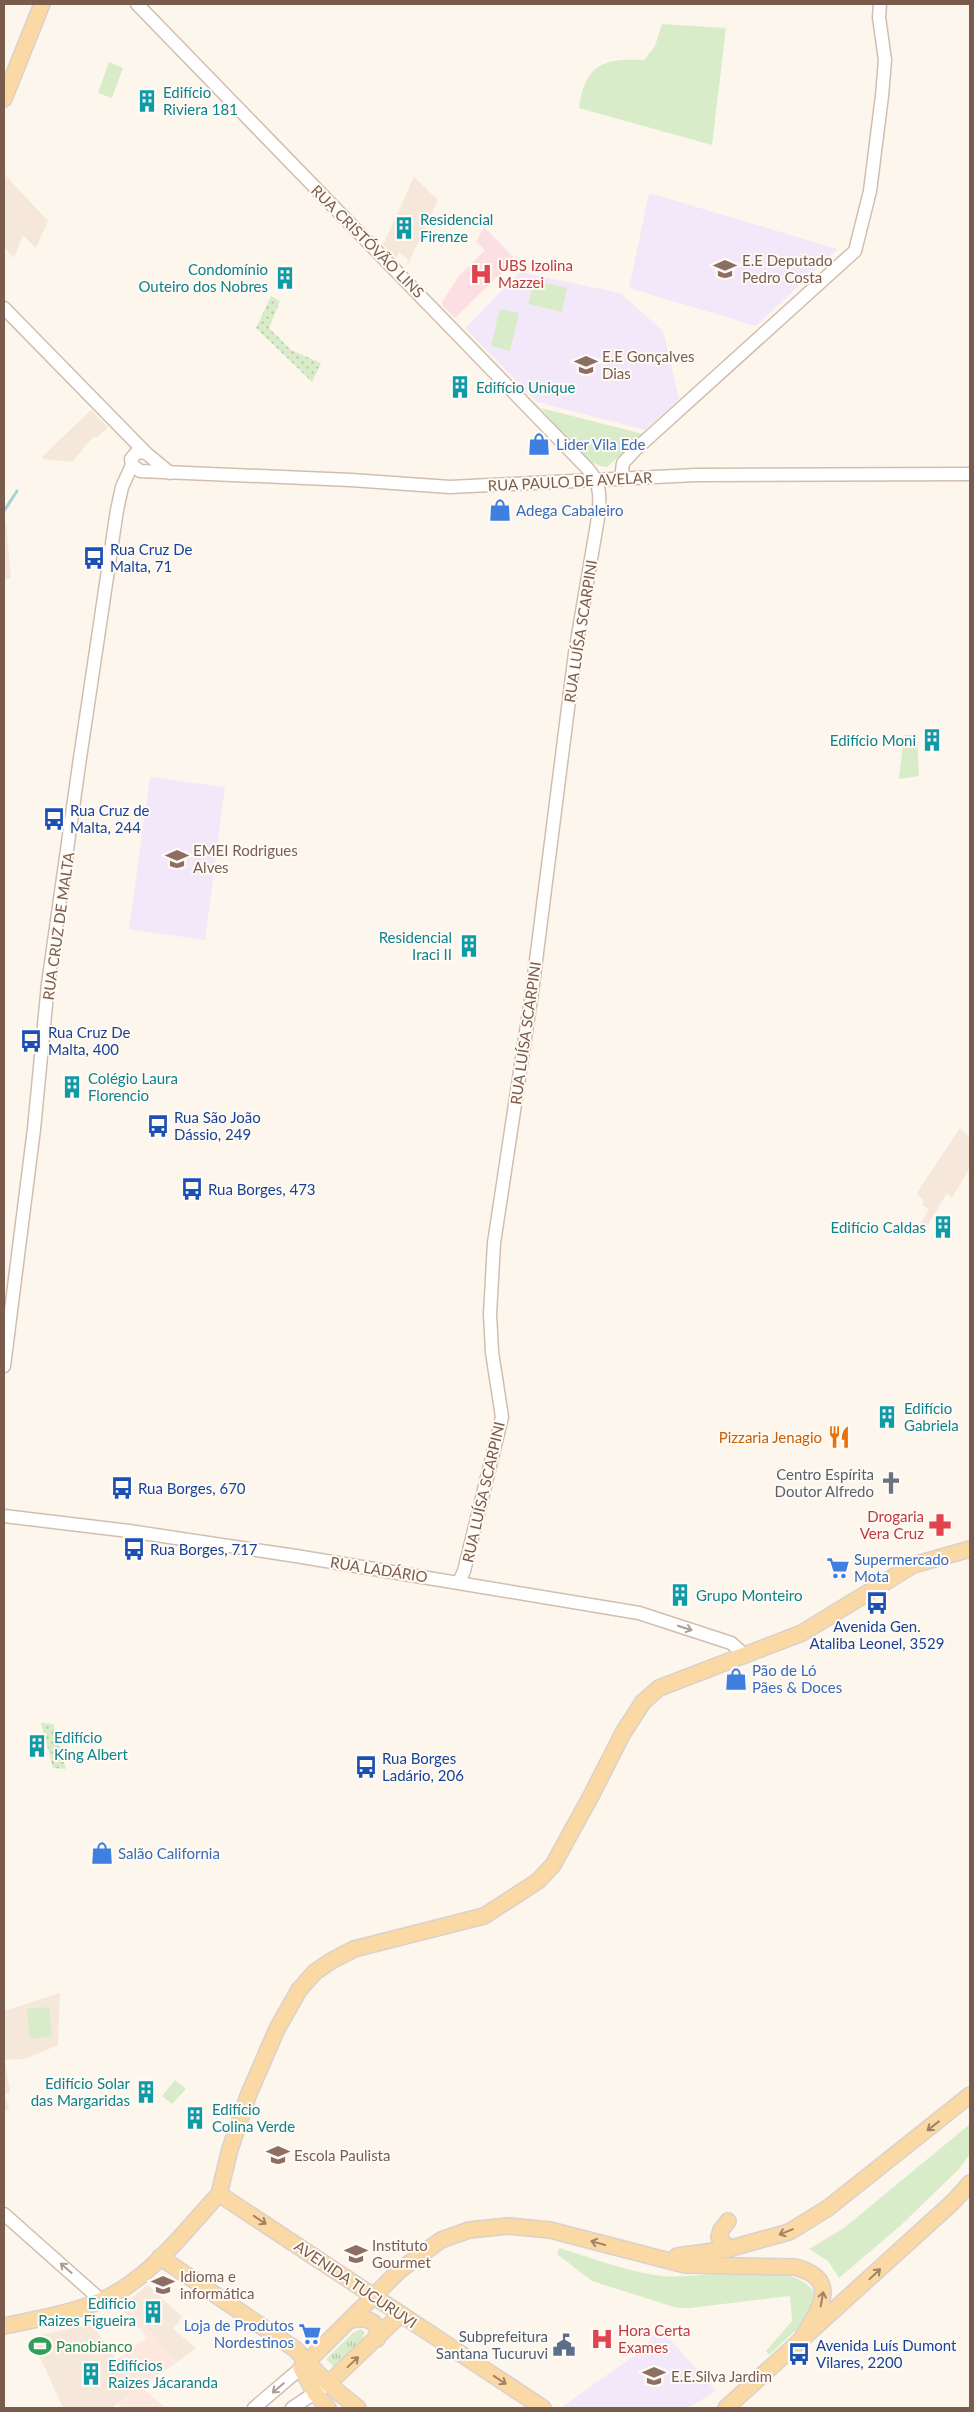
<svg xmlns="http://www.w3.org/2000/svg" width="974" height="2412" font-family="Lato,sans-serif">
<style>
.residential{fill:#f5e8da}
.commercial{fill:#fde8e0}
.education{fill:#f3e8fa}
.medical{fill:#fbdfe3}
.grass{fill:url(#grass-tufts)}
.park{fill:#d8ecc9}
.garden{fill:url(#garden-dots)}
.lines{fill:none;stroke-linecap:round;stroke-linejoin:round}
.stream{stroke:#a5d3da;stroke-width:3}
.minor-casing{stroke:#d1beb0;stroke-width:15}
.major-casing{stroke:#dad1cd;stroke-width:18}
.minor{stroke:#fff;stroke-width:12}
.major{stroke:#fbd9a5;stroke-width:15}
.oneway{stroke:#af9d94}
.oneway2{stroke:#a18267}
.labels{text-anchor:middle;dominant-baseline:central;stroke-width:4;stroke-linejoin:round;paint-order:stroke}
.culture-label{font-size:15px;fill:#0d838f;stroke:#fffaf3;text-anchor:start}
.street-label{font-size:15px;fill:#7a5c4d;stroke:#fffaf3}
.education-label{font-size:15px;fill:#785e54;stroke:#fffaf3;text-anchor:start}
.health-label{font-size:15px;fill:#be3a42;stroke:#fffaf3;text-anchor:start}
.shop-label{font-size:15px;fill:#366cbe;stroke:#fffaf3;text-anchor:start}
.transit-label{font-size:15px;fill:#164399;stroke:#fffaf3;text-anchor:start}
.food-label{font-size:15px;fill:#c56008;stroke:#fffaf3;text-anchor:end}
.worship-label{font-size:15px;fill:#5b616d;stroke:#fffaf3;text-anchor:end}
.service-label{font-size:15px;fill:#4e5e75;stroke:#fffaf3;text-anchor:end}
.leisure-label{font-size:15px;fill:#27864d;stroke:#fffaf3;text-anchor:start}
</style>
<defs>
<pattern id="grass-tufts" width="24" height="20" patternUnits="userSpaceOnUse" patternTransform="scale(1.25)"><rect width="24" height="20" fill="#d8ecc9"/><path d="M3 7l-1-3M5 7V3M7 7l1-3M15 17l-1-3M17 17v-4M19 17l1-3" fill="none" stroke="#b4c2a5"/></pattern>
<pattern id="garden-dots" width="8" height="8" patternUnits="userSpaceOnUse" patternTransform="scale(1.25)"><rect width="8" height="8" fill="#d8ecc9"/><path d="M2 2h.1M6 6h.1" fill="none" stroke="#b4c2a5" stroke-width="1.8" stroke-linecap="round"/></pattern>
</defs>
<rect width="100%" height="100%" fill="#fdf6ec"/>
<g class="residential">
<polygon points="4,174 48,221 36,248 23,235 14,258 4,247"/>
<polygon points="414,177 438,200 406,268 408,259 399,252 396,258 383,245"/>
<polygon points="91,410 108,427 96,438 93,437 72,462 44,459 42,457"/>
<polygon points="6,522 11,578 4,580 4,523"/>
<polygon points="960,1128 970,1138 970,1167 952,1198 947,1193 921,1236 917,1230 929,1209 922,1205 924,1201 917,1193"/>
<polygon points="60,1993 58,2045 25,2059 5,2060 10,2092 5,2094 9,2110 4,2111 4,2011"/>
<polygon points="148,2285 182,2317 173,2329 196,2348 177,2362 125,2303"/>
<polygon points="92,2324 136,2391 111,2408 63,2408 31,2337"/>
</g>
<polygon class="commercial" points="125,2303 177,2362 141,2387 166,2408 122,2408 118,2404 136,2391 116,2360 148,2337 119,2307"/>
<g class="education">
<polygon points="649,193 838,249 756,326 629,288"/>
<polygon points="520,272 620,293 663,331 679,399 645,430 537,402 465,328"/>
<polygon points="150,777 225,787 205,940 129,929"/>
<polygon points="658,2329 674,2344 716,2391 688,2408 562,2407 642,2350"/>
</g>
<polygon class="medical" points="484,227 515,259 455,318 443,306 442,302 459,276 485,250 476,242"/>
<polygon class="grass" points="361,2329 364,2333 362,2340 334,2367 326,2359 354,2332"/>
<g class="park">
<path d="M 662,24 L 726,28 L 712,145 L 579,108 C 585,64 603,58 644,60 L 655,46 Z"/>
<polygon points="109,62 123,68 112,98 98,93"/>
<polygon points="534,280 567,288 562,312 528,304"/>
<polygon points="500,309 519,313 510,351 491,346"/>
<path d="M 541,408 L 643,434 L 607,467 C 585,467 556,424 541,408 Z"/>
<polygon points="904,735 917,735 919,776 899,779"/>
<polygon points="49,2007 52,2036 30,2039 27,2009"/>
<polygon points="175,2080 186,2089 172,2104 162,2096"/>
<polygon points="970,2124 970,2154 958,2170 900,2226 839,2278 828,2261 809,2249 844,2228"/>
<path d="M 559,2248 C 593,2258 627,2272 662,2276 C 708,2281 782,2253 816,2293 L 811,2316 L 769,2355 L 766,2351 L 792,2321 L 790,2296 L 690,2308 L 677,2308 L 592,2281 L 557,2254 Z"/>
</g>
<g class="garden">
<polygon points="271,296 280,301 269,328 291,350 321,363 312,382 256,328"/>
<polygon points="41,1723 53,1724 66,1769 53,1768"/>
</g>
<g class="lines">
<polyline class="stream" points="4,511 17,491"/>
<defs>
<g id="minor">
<path d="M 137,4 L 588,469 C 600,483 600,494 599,512 L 575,653 L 532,992 L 494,1243 L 490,1314 L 492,1352 L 502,1417 L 464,1571 L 459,1582"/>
<polyline points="4,308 146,453"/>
<polyline points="132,465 140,471 351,480 450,487 696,475 970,474"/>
<polyline points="621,479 623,463 636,449 855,251 870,191 882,96 885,60 879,17 880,4"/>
<polyline points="4,1366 34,1129 48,984 80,758 117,510 122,487 132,465 131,459 137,452 146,453 170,473"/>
<polyline points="4,1516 129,1531 296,1556 639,1613 731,1643 745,1655"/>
<polyline points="4,2214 102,2301"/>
<polyline points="254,2408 301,2368"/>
<polyline points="292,2408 328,2384"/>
</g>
<g id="major">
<polyline points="4,99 42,4"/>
<polyline points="219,2194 230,2149 248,2096 277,2029 299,1990 315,1972 331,1961 354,1949 484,1916 538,1881 553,1865 591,1796 623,1733 643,1702 659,1688 802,1633 913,1565 970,1549"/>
<polyline points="219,2194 543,2408"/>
<polyline points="728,2249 719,2237 721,2230 728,2221"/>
<polyline points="677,2256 728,2249 789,2232 828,2208 970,2095"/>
<polyline points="160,2257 295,2349 328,2384 358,2408"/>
<path d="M 351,2320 C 362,2318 372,2318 378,2328 L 377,2339"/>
<path d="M 4,2326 C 36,2319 69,2314 100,2301 C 148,2281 184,2232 219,2194"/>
<polyline points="328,2384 401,2314"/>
<path d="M 328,2408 L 315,2393 L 301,2368 L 400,2270 L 441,2240 L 469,2230 L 508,2226 L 550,2230 L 685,2265 L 795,2267 C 844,2280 817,2313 800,2341"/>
<polyline points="726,2408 953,2202 970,2183"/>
</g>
</defs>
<use href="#minor" class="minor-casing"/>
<use href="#major" class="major-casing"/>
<use href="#minor" class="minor"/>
<use href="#major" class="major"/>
</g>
<defs><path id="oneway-shaft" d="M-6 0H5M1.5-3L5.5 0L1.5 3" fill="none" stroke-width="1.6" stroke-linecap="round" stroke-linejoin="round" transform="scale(1.25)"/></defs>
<g class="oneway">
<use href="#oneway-shaft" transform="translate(685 1628) rotate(18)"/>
<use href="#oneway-shaft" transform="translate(66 2268) rotate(-139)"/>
<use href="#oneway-shaft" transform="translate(278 2388) rotate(140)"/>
</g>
<g class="oneway2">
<use href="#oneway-shaft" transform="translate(933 2126) rotate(142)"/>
<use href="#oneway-shaft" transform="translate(260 2220) rotate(34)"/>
<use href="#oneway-shaft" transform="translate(786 2232) rotate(158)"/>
<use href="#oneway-shaft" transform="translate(598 2243) rotate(-165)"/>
<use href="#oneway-shaft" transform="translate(875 2274) rotate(-43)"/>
<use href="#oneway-shaft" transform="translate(822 2299) rotate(-80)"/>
<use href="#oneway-shaft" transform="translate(353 2362) rotate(-43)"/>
<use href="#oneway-shaft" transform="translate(500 2380) rotate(34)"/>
</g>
<defs>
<symbol id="building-bare" viewBox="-9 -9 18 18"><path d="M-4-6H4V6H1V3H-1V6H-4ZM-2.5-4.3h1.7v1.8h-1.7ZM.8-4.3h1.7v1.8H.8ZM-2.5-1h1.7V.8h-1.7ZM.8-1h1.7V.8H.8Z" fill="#0f9aa8" stroke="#fffaf3" stroke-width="2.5" paint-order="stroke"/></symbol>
<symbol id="school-bare" viewBox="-9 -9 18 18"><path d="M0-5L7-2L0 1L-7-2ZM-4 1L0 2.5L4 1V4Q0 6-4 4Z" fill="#8d6e63" stroke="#fffaf3" stroke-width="2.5" paint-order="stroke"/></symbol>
<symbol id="hospital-bare" viewBox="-9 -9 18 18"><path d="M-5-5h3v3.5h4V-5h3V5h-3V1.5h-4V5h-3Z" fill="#e0444e" stroke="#fffaf3" stroke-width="2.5" paint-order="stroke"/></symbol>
<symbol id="shop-bare" viewBox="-9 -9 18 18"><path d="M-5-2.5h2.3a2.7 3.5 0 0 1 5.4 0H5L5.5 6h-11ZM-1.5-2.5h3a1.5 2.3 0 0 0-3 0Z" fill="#3f7fe0" stroke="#fffaf3" stroke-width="2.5" paint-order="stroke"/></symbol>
<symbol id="bus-bare" viewBox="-9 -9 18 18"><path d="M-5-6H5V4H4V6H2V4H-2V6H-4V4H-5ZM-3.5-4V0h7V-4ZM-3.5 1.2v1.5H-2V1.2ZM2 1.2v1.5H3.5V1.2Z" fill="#1a4fb4" stroke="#fffaf3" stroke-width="2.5" paint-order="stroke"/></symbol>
<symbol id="restaurant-bare" viewBox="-9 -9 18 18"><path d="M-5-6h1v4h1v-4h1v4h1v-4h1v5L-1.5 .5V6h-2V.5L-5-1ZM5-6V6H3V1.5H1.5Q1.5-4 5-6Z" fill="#e8710a" stroke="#fffaf3" stroke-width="2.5" paint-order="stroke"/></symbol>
<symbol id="church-bare" viewBox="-9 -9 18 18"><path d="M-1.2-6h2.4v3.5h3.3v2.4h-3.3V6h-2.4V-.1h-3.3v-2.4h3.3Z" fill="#6b7280" stroke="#fffaf3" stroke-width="2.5" paint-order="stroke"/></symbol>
<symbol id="pharmacy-bare" viewBox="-9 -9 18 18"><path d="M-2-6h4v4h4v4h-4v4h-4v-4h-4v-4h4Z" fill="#e0444e" stroke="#fffaf3" stroke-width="2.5" paint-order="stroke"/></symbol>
<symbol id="supermarket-bare" viewBox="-9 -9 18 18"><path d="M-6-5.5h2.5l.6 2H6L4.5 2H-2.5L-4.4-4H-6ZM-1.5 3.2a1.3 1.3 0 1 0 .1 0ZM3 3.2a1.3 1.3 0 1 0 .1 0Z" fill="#3f7fe0" stroke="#fffaf3" stroke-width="2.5" paint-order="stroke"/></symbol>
<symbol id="university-bare" viewBox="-9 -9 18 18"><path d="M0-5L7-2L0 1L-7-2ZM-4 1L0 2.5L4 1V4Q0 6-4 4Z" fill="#8d6e63" stroke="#fffaf3" stroke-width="2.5" paint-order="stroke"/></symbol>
<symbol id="civic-bare" viewBox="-9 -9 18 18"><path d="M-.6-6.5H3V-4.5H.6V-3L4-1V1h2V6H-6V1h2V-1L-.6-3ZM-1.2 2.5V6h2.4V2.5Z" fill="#5c6f8a" stroke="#fffaf3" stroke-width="2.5" paint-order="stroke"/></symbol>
<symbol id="stadium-bare" viewBox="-9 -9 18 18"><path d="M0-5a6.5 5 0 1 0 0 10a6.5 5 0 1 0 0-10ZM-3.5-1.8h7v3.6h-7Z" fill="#2e9e5b" stroke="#fffaf3" stroke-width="2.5" paint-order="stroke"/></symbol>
</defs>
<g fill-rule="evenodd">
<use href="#building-bare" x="131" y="85" width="32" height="32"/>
<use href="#building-bare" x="388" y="212" width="32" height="32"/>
<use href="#school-bare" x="709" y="253" width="32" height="32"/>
<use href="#hospital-bare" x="465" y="258" width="32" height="32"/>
<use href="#building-bare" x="269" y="262" width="32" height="32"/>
<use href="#school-bare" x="570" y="349" width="32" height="32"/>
<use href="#building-bare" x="444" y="371" width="32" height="32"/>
<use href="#shop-bare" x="523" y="428" width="32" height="32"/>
<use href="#shop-bare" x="484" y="494" width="32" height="32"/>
<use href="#bus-bare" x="78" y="542" width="32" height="32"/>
<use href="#building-bare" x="916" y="724" width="32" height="32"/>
<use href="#bus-bare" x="38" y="803" width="32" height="32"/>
<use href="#school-bare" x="161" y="843" width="32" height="32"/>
<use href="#building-bare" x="453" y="930" width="32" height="32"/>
<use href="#bus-bare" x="15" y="1025" width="32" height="32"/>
<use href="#building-bare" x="56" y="1071" width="32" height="32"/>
<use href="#bus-bare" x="142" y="1110" width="32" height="32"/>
<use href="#bus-bare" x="176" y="1173" width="32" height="32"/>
<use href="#building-bare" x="927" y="1211" width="32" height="32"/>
<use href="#building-bare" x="871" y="1401" width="32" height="32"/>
<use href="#restaurant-bare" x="823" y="1421" width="32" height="32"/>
<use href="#church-bare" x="875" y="1467" width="32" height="32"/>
<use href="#bus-bare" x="106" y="1472" width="32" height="32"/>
<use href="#pharmacy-bare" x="924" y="1509" width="32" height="32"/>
<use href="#bus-bare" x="118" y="1533" width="32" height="32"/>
<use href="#supermarket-bare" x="822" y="1552" width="32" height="32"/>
<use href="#building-bare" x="664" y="1579" width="32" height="32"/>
<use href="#bus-bare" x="861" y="1587" width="32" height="32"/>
<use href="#shop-bare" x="720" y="1663" width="32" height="32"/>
<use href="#building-bare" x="21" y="1730" width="32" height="32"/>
<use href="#bus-bare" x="350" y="1751" width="32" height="32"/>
<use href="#shop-bare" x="86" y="1837" width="32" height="32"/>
<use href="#building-bare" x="130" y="2076" width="32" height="32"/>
<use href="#building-bare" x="179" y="2102" width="32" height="32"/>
<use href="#school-bare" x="262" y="2139" width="32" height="32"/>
<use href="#university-bare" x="340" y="2238" width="32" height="32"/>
<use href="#university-bare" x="147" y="2269" width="32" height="32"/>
<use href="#building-bare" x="137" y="2296" width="32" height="32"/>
<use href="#supermarket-bare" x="294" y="2318" width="32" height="32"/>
<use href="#hospital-bare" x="586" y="2323" width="32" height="32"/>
<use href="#civic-bare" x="548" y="2329" width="32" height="32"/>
<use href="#stadium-bare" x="24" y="2330" width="32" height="32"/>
<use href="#bus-bare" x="783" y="2338" width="32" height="32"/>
<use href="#building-bare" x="75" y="2358" width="32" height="32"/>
<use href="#school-bare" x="638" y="2360" width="32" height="32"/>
</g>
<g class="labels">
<g class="culture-label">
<text x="163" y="92">Edifício<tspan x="163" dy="17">Riviera 181</tspan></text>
<text x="420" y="219">Residencial<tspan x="420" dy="17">Firenze</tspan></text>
<text x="268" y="269" text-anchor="end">Condomínio<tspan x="268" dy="17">Outeiro dos Nobres</tspan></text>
<text x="476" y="387">Edifício Unique</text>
<text x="916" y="740" text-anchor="end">Edifício Moni</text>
<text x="452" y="937" text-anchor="end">Residencial<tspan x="452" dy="17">Iraci II</tspan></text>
<text x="88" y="1078">Colégio Laura<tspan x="88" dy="17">Florencio</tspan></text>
<text x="926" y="1227" text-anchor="end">Edifício Caldas</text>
<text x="904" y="1408">Edifício<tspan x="904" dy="17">Gabriela</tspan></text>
<text x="696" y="1595">Grupo Monteiro</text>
<text x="54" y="1737">Edifício<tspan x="54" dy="17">King Albert</tspan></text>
<text x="130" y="2083" text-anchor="end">Edifício Solar<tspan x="130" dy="17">das Margaridas</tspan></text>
<text x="212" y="2109">Edifício<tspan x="212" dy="17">Colina Verde</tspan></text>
<text x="136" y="2303" text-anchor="end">Edifício<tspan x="136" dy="17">Raizes Figueira</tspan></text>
<text x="108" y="2365">Edifícios<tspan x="108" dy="17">Raizes Jácaranda</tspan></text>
</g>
<g class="street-label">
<text transform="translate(368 241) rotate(45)">RUA CRISTÓVÃO LINS</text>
<text transform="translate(570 481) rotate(-3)">RUA PAULO DE AVELAR</text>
<text transform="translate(580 631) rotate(-81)">RUA LUÍSA SCARPINI</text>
<text transform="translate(58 926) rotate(-82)">RUA CRUZ DE MALTA</text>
<text transform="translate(525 1033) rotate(-82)">RUA LUÍSA SCARPINI</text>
<text transform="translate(483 1492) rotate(-77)">RUA LUÍSA SCARPINI</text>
<text transform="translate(379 1569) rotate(9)">RUA LADÁRIO</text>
<text transform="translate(356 2284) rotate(34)">AVENIDA TUCURUVI</text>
</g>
<g class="education-label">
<text x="742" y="260">E.E Deputado<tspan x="742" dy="17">Pedro Costa</tspan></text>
<text x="602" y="356">E.E Gonçalves<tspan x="602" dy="17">Dias</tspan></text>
<text x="193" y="850">EMEI Rodrigues<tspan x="193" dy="17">Alves</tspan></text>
<text x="294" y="2155">Escola Paulista</text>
<text x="372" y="2245">Instituto<tspan x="372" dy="17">Gourmet</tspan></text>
<text x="180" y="2276">Idioma e<tspan x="180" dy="17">informática</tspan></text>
<text x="671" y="2376">E.E.Silva Jardim</text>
</g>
<g class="health-label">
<text x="498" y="265">UBS Izolina<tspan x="498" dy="17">Mazzei</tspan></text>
<text x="924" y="1516" text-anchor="end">Drogaria<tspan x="924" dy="17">Vera Cruz</tspan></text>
<text x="618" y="2330">Hora Certa<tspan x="618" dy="17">Exames</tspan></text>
</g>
<g class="shop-label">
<text x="556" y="444">Lider Vila Ede</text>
<text x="516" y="510">Adega Cabaleiro</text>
<text x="854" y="1559">Supermercado<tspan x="854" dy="17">Mota</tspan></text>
<text x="752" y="1670">Pão de Ló<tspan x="752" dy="17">Pães &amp; Doces</tspan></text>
<text x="118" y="1853">Salão California</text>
<text x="294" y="2325" text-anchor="end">Loja de Produtos<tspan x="294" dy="17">Nordestinos</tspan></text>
</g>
<g class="transit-label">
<text x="110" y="549">Rua Cruz De<tspan x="110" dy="17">Malta, 71</tspan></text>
<text x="70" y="810">Rua Cruz de<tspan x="70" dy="17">Malta, 244</tspan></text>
<text x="48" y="1032">Rua Cruz De<tspan x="48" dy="17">Malta, 400</tspan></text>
<text x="174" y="1117">Rua São João<tspan x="174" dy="17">Dássio, 249</tspan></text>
<text x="208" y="1189">Rua Borges, 473</text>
<text x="138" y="1488">Rua Borges, 670</text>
<text x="150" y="1549">Rua Borges, 717</text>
<text x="877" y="1626" text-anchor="middle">Avenida Gen.<tspan x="877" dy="17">Ataliba Leonel, 3529</tspan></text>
<text x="382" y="1758">Rua Borges<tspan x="382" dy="17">Ladário, 206</tspan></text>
<text x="816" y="2345">Avenida Luís Dumont<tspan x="816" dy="17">Vilares, 2200</tspan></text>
</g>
<g class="food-label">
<text x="822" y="1437">Pizzaria Jenagio</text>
</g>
<g class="worship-label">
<text x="874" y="1474">Centro Espírita<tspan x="874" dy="17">Doutor Alfredo</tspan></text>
</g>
<g class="service-label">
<text x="548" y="2336">Subprefeitura<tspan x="548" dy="17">Santana Tucuruvi</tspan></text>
</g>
<g class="leisure-label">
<text x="56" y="2346">Panobianco</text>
</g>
</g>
<rect width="974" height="2412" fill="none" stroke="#7a5c4d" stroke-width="10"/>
</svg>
